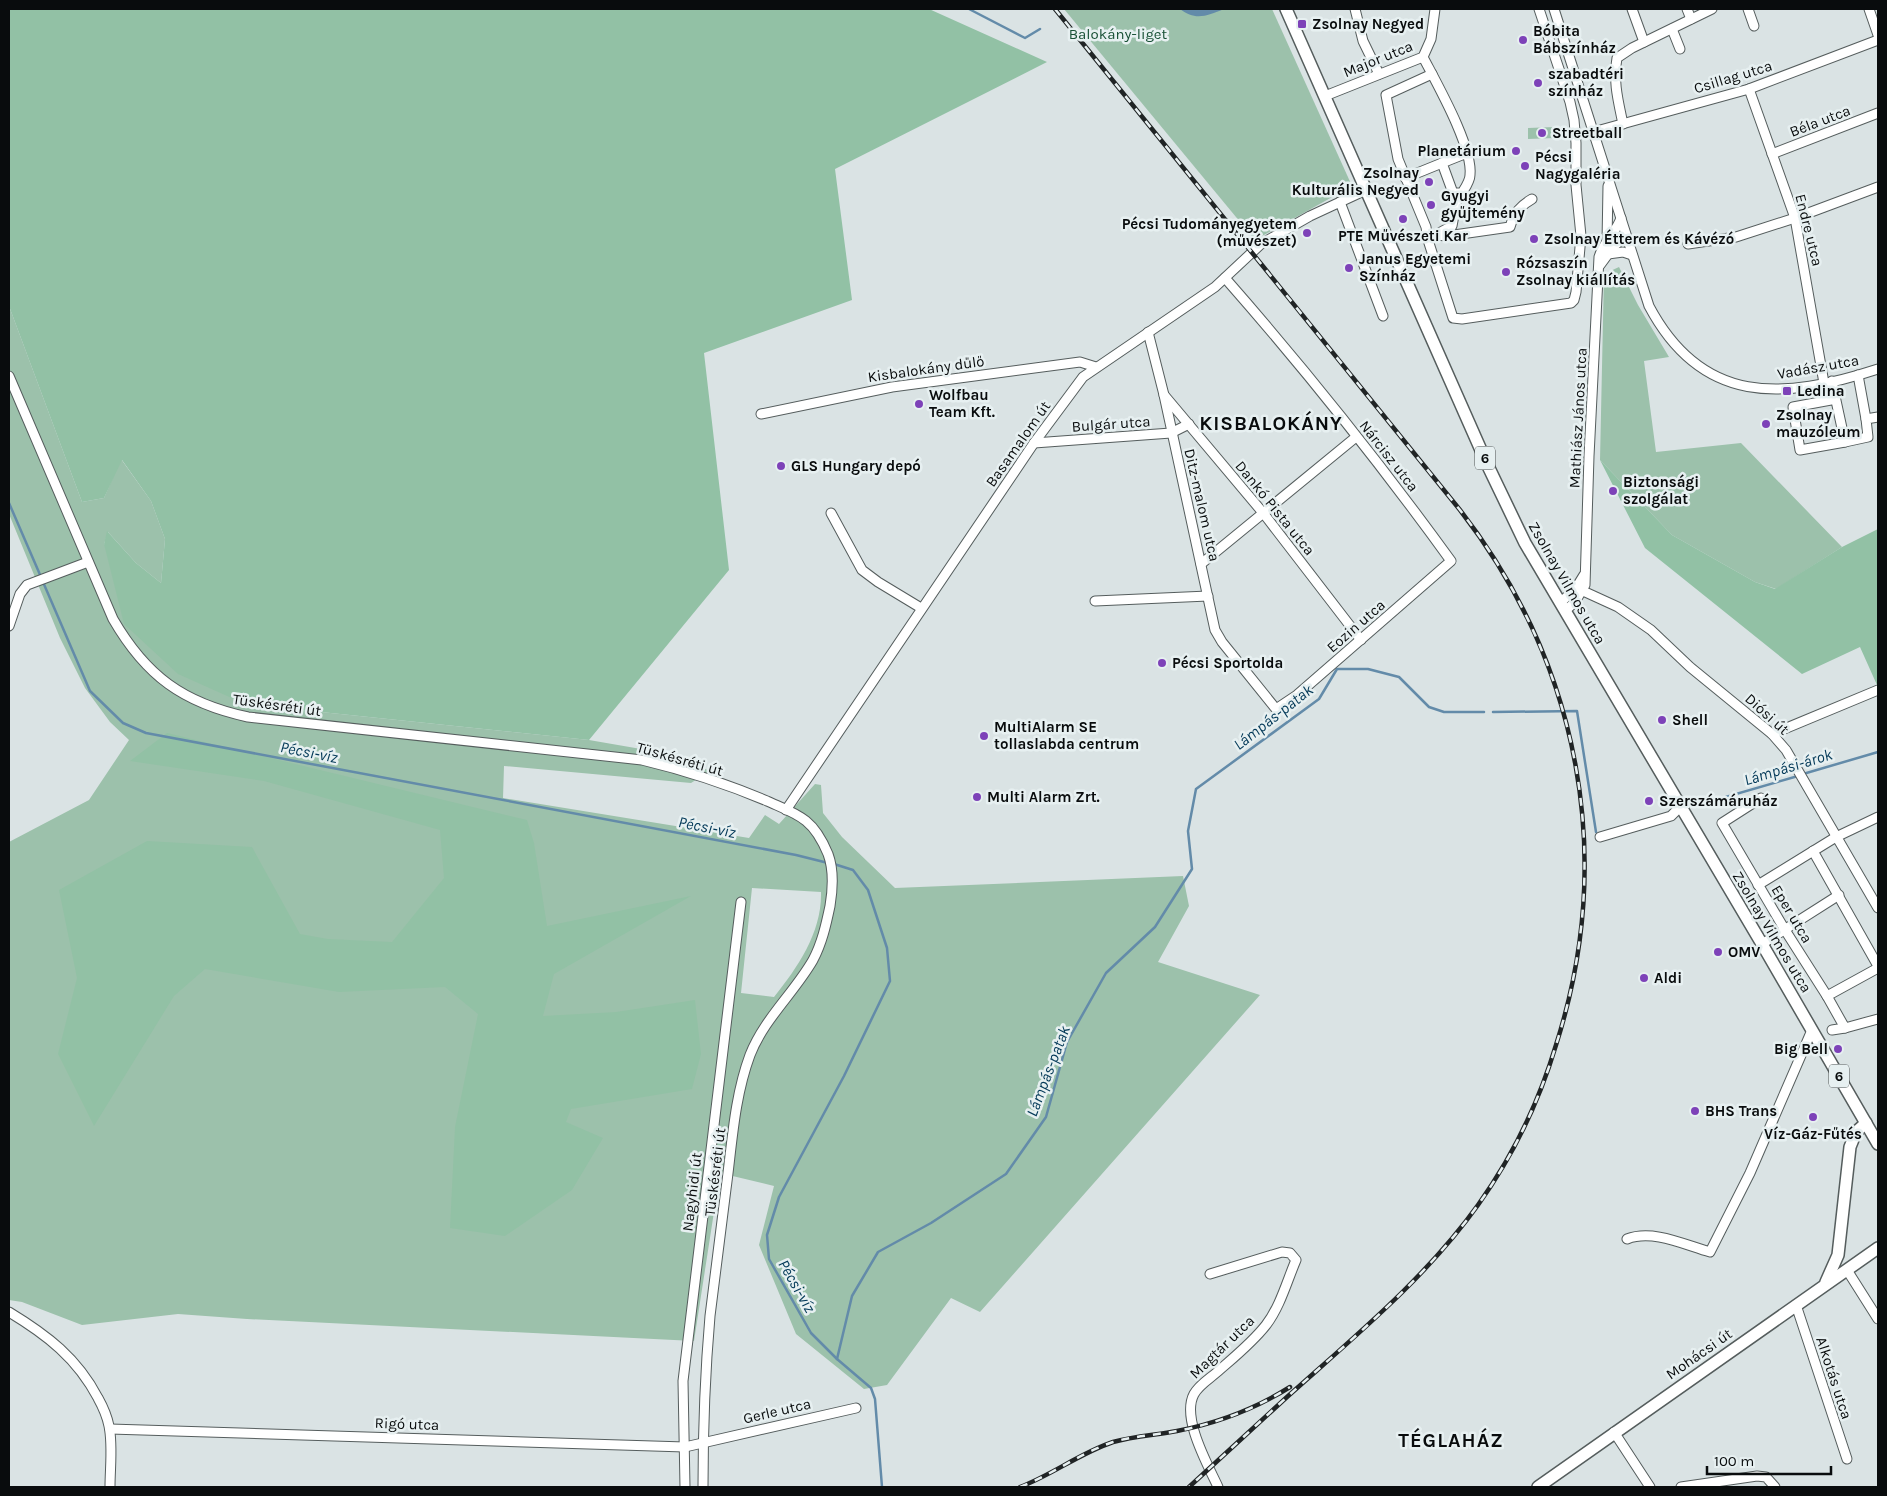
<svg xmlns="http://www.w3.org/2000/svg" width="1887" height="1496" font-family="Karla,sans-serif">
<style>
.green{fill:#9cc1ab;fill-rule:evenodd}
.forest{fill:#92c1a5}
.water{fill:#638ba9}
.lines{fill:none;stroke-linecap:round;stroke-linejoin:round}
.stream{stroke:#638ba9;stroke-width:2.5}
.minor-casing{stroke:#555d5d;stroke-width:11}
.major-casing{stroke:#555d5d;stroke-width:14}
.minor{stroke:#fff;stroke-width:9}
.major{stroke:#fff;stroke-width:11}
.rail-casing{stroke:#202425;stroke-width:4.5}
.rail{stroke:#e7f0f1;stroke-width:2.5;stroke-dasharray:8;stroke-linecap:butt}
.poi-dot{fill:#7d42b8;stroke:#e7f0f1;stroke-width:2}
.labels{text-anchor:middle;dominant-baseline:central;stroke-width:5;stroke-linejoin:round;paint-order:stroke}
.shield{fill:#e7f0f1;stroke:#4c5051;stroke-width:1}
.shield-label{font-size:14px;font-weight:bold;fill:#090c0d}
.poi-label{font-size:15px;font-weight:bold;fill:#090c0d;stroke:#e7f0f1;text-anchor:start}
.park-label{font-size:15px;fill:#185035;stroke:#e7f0f1}
.street-label{font-size:15px;fill:#090c0d;stroke:#e7f0f1}
.water-label{font-size:16px;font-style:italic;fill:#023857;stroke:#e7f0f1}
.district-label{font-size:20px;font-weight:bold;letter-spacing:1px;fill:#090c0d;stroke:#e7f0f1}
</style>
<rect width="100%" height="100%" fill="#dae3e4"/>
<g class="green">
<polygon points="1064,9 1272,9 1352,186 1255,240"/>
<polygon points="1555,127 1555,138 1528,139 1528,128"/>
<polygon points="1619,267 1638,305 1669,357 1644,361 1656,452 1741,443 1842,547 1776,589 1755,582 1672,535 1600,460 1604,274"/>
<path d="M 9,306 L 82,502 L 104,498 L 121,459 L 151,501 L 165,539 L 161,583 L 136,563 L 108,532 L 104,544 L 245,704 L 589,740 L 670,754 L 710,771 L 691,783 L 504,766 L 503,798 L 749,838 L 765,815 L 779,824 L 815,784 L 821,785 L 823,813 L 842,837 L 895,888 L 1183,876 L 1189,906 L 1158,962 L 1260,995 L 980,1312 L 951,1298 L 887,1385 L 864,1389 L 796,1334 L 759,1245 L 774,1186 L 720,1173 L 694,1341 L 247,1319 L 178,1314 L 82,1325 L 22,1302 L 9,1300 L 9,842 L 89,800 L 129,740 L 110,722 L 85,688 L 60,638 L 9,514 ZM 752,888 L 821,892 C 822,932 798,967 774,997 L 741,993 Z"/>
</g>
<g class="forest">
<polygon points="9,9 929,9 1047,62 835,169 852,300 704,353 729,570 589,740 245,704 178,674 124,624 104,544 107,531 136,563 161,583 165,539 151,501 122,460 104,498 82,502 9,306"/>
<polygon points="1600,460 1672,535 1755,582 1775,589 1842,547 1878,529 1878,684 1877,685 1860,647 1802,674 1645,548"/>
<polygon points="167,733 527,820 534,843 547,926 691,896 554,974 543,1016 616,1012 695,1000 701,1054 692,1089 571,1109 566,1122 603,1138 572,1190 505,1236 450,1228 455,1127 478,1014 445,987 339,992 205,969 174,996 94,1126 58,1054 77,978 59,890 147,841 252,847 300,934 328,939 392,942 444,878 440,830 264,781 130,761"/>
</g>
<path class="water" d="M 1180,9 L 1224,9 C 1207,16 1195,21 1180,9 Z"/>
<g class="lines">
<g class="stream">
<polyline points="969,9 1025,38 1040,29"/>
<polyline points="9,503 41,577"/>
<polyline points="43,582 90,691 123,723 146,733 796,855 828,863"/>
<polyline points="1493,712 1577,711 1596,832"/>
<polyline points="1803,774 1878,752"/>
<polyline points="1705,803 1798,776"/>
<polyline points="834,864 853,870 868,890 887,948 890,981 844,1076 779,1197 767,1235 769,1259 811,1333 837,1359 871,1388 875,1399 882,1487"/>
<polyline points="837,1359 852,1296 878,1252 931,1223 1006,1174 1046,1117 1067,1042 1106,973 1155,927 1192,869 1188,831 1196,789 1319,699 1337,669 1368,669 1399,677 1429,707 1444,712 1484,712"/>
</g>
<defs>
<g id="minor">
<polyline points="1355,9 1363,41 1379,74"/>
<path d="M 1554,9 L 1649,306 C 1702,406 1783,400 1878,369"/>
<polyline points="1632,9 1644,42"/>
<polyline points="1687,9 1691,19"/>
<polyline points="1748,9 1754,26"/>
<polyline points="1869,9 1878,35"/>
<polyline points="1672,29 1680,49"/>
<path d="M 1423,57 C 1437,84 1473,147 1470,175 C 1470,181 1465,188 1462,193 L 1453,193 L 1442,163 L 1467,153"/>
<polyline points="1432,74 1386,95 1398,159 1426,227 1428,240 1453,318 1462,319 1571,303 1574,300 1576,292 1581,236 1576,185 1576,143 1574,120 1570,102 1539,9"/>
<polyline points="1749,89 1795,218 1824,383"/>
<polyline points="1325,96 1423,57 1431,39 1435,9"/>
<path d="M 1623,124 C 1618,100 1613,82 1617,58 L 1632,48 L 1712,9"/>
<polyline points="1593,132 1749,89 1878,40"/>
<polyline points="1772,154 1878,113"/>
<polyline points="1405,178 1442,163"/>
<polyline points="1340,202 1383,316"/>
<polyline points="1437,234 1452,226 1458,194"/>
<path d="M 1435,235 L 1447,236 L 1510,227 C 1514,213 1520,206 1532,199"/>
<polyline points="1607,242 1608,186"/>
<polyline points="1688,244 1736,237 1795,218 1878,187"/>
<polyline points="1608,254 1623,252 1632,255"/>
<polyline points="1600,265 1614,246 1626,236"/>
<path d="M 1148,332 L 1164,395 L 1215,630 L 1222,642 L 1276,709 L 1297,695 L 1451,561 C 1380,463 1305,369 1225,278"/>
<polyline points="1858,375 1866,419"/>
<path d="M 9,376 L 113,619 C 146,676 183,703 248,717 L 642,760 C 684,770 727,784 767,801 C 780,807 795,812 806,821 C 816,829 823,842 828,854 C 834,870 833,888 830,906 C 826,925 822,943 813,960 C 794,993 764,1019 750,1055 C 734,1098 732,1145 726,1189 C 721,1231 715,1274 710,1316 C 705,1373 703,1430 703,1487"/>
<polyline points="1832,381 1835,396 1831,400 1793,407 1800,450 1845,442 1835,396"/>
<polyline points="1164,395 1264,514 1361,640"/>
<polyline points="761,414 892,387 1080,362 1096,367"/>
<polyline points="1845,442 1868,437 1866,419 1878,417"/>
<polyline points="1034,443 1171,433 1189,424"/>
<polyline points="831,513 862,570 878,582 921,608"/>
<polyline points="1201,564 1356,437"/>
<polyline points="1583,591 1618,607 1651,630 1690,667 1772,734 1786,750 1878,908"/>
<polyline points="1095,601 1208,596"/>
<polyline points="1560,603 1576,588 1584,575"/>
<path d="M 1565,611 L 1575,602 L 1585,585 L 1589,456 L 1599,257 C 1603,242 1616,233 1621,218"/>
<polyline points="9,626 20,594 27,585 88,562"/>
<polyline points="1772,734 1878,690"/>
<polyline points="1761,798 1722,823 1785,930 1827,996 1845,1028 1878,1019"/>
<polyline points="786,810 1034,443 1083,377 1215,287 1261,244 1310,216 1366,190"/>
<polyline points="1600,837 1671,816 1680,807"/>
<polyline points="1813,851 1878,966"/>
<polyline points="1758,885 1836,837 1878,817"/>
<polyline points="1762,944 1839,895"/>
<polyline points="1827,996 1878,968"/>
<polyline points="1832,1030 1845,1028"/>
<path d="M 1627,1239 C 1653,1229 1685,1245 1710,1252 L 1750,1173 L 1812,1030"/>
<polyline points="1847,1270 1878,1319"/>
<path d="M 1210,1274 L 1282,1252 L 1290,1253 L 1296,1260 C 1287,1281 1280,1307 1266,1325 C 1252,1343 1233,1358 1216,1373 C 1209,1379 1199,1385 1194,1394 C 1181,1418 1208,1465 1218,1487"/>
<polyline points="1796,1305 1847,1459"/>
<path d="M 9,1312 C 47,1335 77,1358 98,1398 C 103,1407 107,1416 109,1426 C 113,1445 110,1468 110,1487"/>
<polyline points="110,1429 685,1447 856,1408"/>
<polyline points="1614,1432 1650,1487"/>
<polyline points="685,1487 683,1381 741,902"/>
<polyline points="1681,1487 1757,1476 1766,1477 1775,1487"/>
</g>
<g id="major">
<polyline points="1286,9 1488,466 1525,543 1762,944 1878,1144"/>
<polyline points="1826,1282 1838,1255 1850,1147 1856,1132 1866,1123"/>
<polyline points="1538,1487 1878,1248"/>
</g>
</defs>
<use href="#minor" class="minor-casing"/>
<use href="#major" class="major-casing"/>
<use href="#minor" class="minor"/>
<use href="#major" class="major"/>
<defs>
<g id="rail">
<path d="M 1055,9 L 1460,510 C 1580,665 1616,857 1556,1045 C 1539,1102 1513,1156 1478,1205 C 1425,1279 1354,1337 1287,1397 C 1254,1427 1222,1457 1189,1487"/>
<path d="M 1020,1487 C 1052,1475 1080,1453 1113,1442 C 1134,1436 1156,1435 1177,1431 C 1218,1423 1255,1409 1290,1387"/>
</g>
</defs>
<use href="#rail" class="rail-casing"/>
<use href="#rail" class="rail"/>
</g>
<g class="poi-dot">
<rect x="1297" y="19" width="10" height="10" rx="2.5"/>
<circle cx="1523" cy="40" r="5"/>
<circle cx="1538" cy="83" r="5"/>
<circle cx="1542" cy="133" r="5"/>
<circle cx="1516" cy="151" r="5"/>
<circle cx="1525" cy="166" r="5"/>
<circle cx="1429" cy="182" r="5"/>
<circle cx="1431" cy="205" r="5"/>
<circle cx="1403" cy="219" r="5"/>
<circle cx="1307" cy="233" r="5"/>
<circle cx="1534" cy="239" r="5"/>
<circle cx="1349" cy="268" r="5"/>
<circle cx="1506" cy="272" r="5"/>
<rect x="1782" y="386" width="10" height="10" rx="2.5"/>
<circle cx="919" cy="404" r="5"/>
<circle cx="1766" cy="424" r="5"/>
<circle cx="781" cy="466" r="5"/>
<circle cx="1613" cy="491" r="5"/>
<circle cx="1162" cy="663" r="5"/>
<circle cx="1662" cy="720" r="5"/>
<circle cx="984" cy="736" r="5"/>
<circle cx="977" cy="797" r="5"/>
<circle cx="1649" cy="801" r="5"/>
<circle cx="1718" cy="952" r="5"/>
<circle cx="1644" cy="978" r="5"/>
<circle cx="1838" cy="1049" r="5"/>
<circle cx="1695" cy="1111" r="5"/>
<circle cx="1813" cy="1117" r="5"/>
</g>
<g class="labels">
<g class="shield">
<rect x="1475" y="446.5" width="20" height="23" rx="4"/>
<rect x="1829" y="1064.5" width="20" height="23" rx="4"/>
</g>
<g class="shield-label">
<text x="1485" y="458">6</text>
<text x="1839" y="1076">6</text>
</g>
<g class="poi-label">
<text x="1312" y="24">Zsolnay Negyed</text>
<text x="1533" y="31">Bóbita<tspan x="1533" dy="17">Bábszínház</tspan></text>
<text x="1548" y="74">szabadtéri<tspan x="1548" dy="17">színház</tspan></text>
<text x="1552" y="133">Streetball</text>
<text x="1506" y="151" text-anchor="end">Planetárium</text>
<text x="1535" y="157">Pécsi<tspan x="1535" dy="17">Nagygaléria</tspan></text>
<text x="1419" y="173" text-anchor="end">Zsolnay<tspan x="1419" dy="17">Kulturális Negyed</tspan></text>
<text x="1441" y="196">Gyugyi<tspan x="1441" dy="17">gyűjtemény</tspan></text>
<text x="1297" y="224" text-anchor="end">Pécsi Tudományegyetem<tspan x="1297" dy="17">(művészet)</tspan></text>
<text x="1403" y="236" text-anchor="middle">PTE Művészeti Kar</text>
<text x="1544" y="239">Zsolnay Étterem és Kávézó</text>
<text x="1359" y="259">Janus Egyetemi<tspan x="1359" dy="17">Színház</tspan></text>
<text x="1516" y="263">Rózsaszín<tspan x="1516" dy="17">Zsolnay kiállítás</tspan></text>
<text x="1797" y="391">Ledina</text>
<text x="929" y="395">Wolfbau<tspan x="929" dy="17">Team Kft.</tspan></text>
<text x="1776" y="415">Zsolnay<tspan x="1776" dy="17">mauzóleum</tspan></text>
<text x="791" y="466">GLS Hungary depó</text>
<text x="1623" y="482">Biztonsági<tspan x="1623" dy="17">szolgálat</tspan></text>
<text x="1172" y="663">Pécsi Sportolda</text>
<text x="1672" y="720">Shell</text>
<text x="994" y="727">MultiAlarm SE<tspan x="994" dy="17">tollaslabda centrum</tspan></text>
<text x="987" y="797">Multi Alarm Zrt.</text>
<text x="1659" y="801">Szerszámáruház</text>
<text x="1728" y="952">OMV</text>
<text x="1654" y="978">Aldi</text>
<text x="1828" y="1049" text-anchor="end">Big Bell</text>
<text x="1705" y="1111">BHS Trans</text>
<text x="1813" y="1134" text-anchor="middle">Víz-Gáz-Fűtés</text>
</g>
<g class="park-label">
<text x="1118" y="34">Balokány-liget</text>
</g>
<g class="street-label">
<text transform="translate(1378 59) rotate(-22)">Major utca</text>
<text transform="translate(1733 77) rotate(-17)">Csillag utca</text>
<text transform="translate(1820 121) rotate(-21)">Béla utca</text>
<text transform="translate(1809 230) rotate(76)">Endre utca</text>
<text transform="translate(1818 367) rotate(-10)">Vadász utca</text>
<text transform="translate(926 369) rotate(-8)">Kisbalokány dűlő</text>
<text transform="translate(1578 418) rotate(-87)">Mathiász János utca</text>
<text transform="translate(1111 424) rotate(-4)">Bulgár utca</text>
<text transform="translate(1018 444) rotate(-55)">Basamalom út</text>
<text transform="translate(1389 456) rotate(52)">Nárcisz utca</text>
<text transform="translate(1202 505) rotate(77)">Ditz-malom utca</text>
<text transform="translate(1275 508) rotate(51)">Dankó Pista utca</text>
<text transform="translate(1567 583) rotate(60)">Zsolnay Vilmos utca</text>
<text transform="translate(1356 626) rotate(-41)">Eozin utca</text>
<text transform="translate(277 705) rotate(8)">Tüskésréti út</text>
<text transform="translate(1767 714) rotate(42)">Diósi út</text>
<text transform="translate(680 759) rotate(16)">Tüskésréti út</text>
<text transform="translate(1792 914) rotate(59)">Eper utca</text>
<text transform="translate(1772 932) rotate(59)">Zsolnay Vilmos utca</text>
<text transform="translate(715 1172) rotate(-83)">Tüskésréti út</text>
<text transform="translate(692 1192) rotate(-83)">Nagyhidi út</text>
<text transform="translate(1222 1347) rotate(-44)">Magtár utca</text>
<text transform="translate(1699 1354) rotate(-35)">Mohácsi út</text>
<text transform="translate(1834 1378) rotate(72)">Alkotás utca</text>
<text transform="translate(777 1411) rotate(-13)">Gerle utca</text>
<text transform="translate(407 1424) rotate(2)">Rigó utca</text>
</g>
<g class="water-label">
<text transform="translate(1273 717) rotate(-38)">Lámpás-patak</text>
<text transform="translate(309 752) rotate(11)">Pécsi-víz</text>
<text transform="translate(1788 767) rotate(-17)">Lámpási-árok</text>
<text transform="translate(707 827) rotate(11)">Pécsi-víz</text>
<text transform="translate(1048 1071) rotate(-69)">Lámpás-patak</text>
<text transform="translate(797 1286) rotate(60)">Pécsi-víz</text>
</g>
<g class="district-label">
<text x="1271" y="423">KISBALOKÁNY</text>
<text x="1451" y="1440">TÉGLAHÁZ</text>
</g>
</g>
<rect width="1887" height="1496" fill="none" stroke="#090c0d" stroke-width="20"/>
<path d="M1707 1466v8h124v-8" fill="none" stroke="#090c0d" stroke-width="2.5"/>
<text x="1714" y="1466" font-size="15" fill="#090c0d" stroke="#e7f0f1" stroke-width="4" paint-order="stroke">100 m</text>
</svg>
